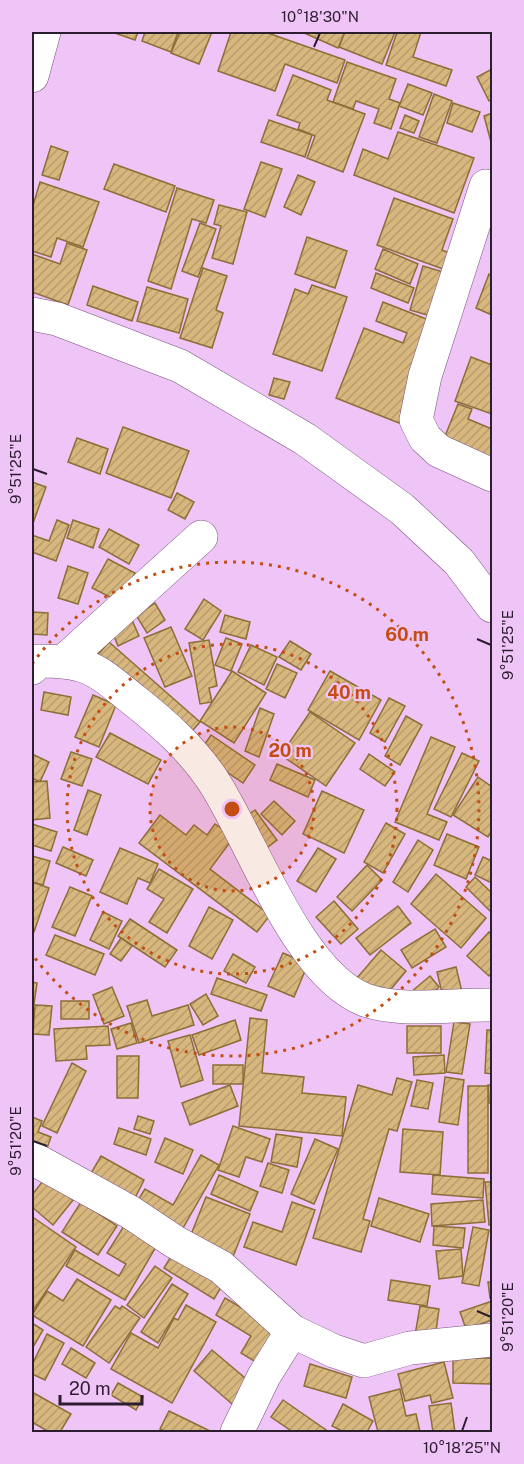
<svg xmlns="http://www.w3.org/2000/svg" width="524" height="1464" font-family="'Public Sans',sans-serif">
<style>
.building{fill:url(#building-hatch);stroke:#8c6e37;stroke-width:1.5}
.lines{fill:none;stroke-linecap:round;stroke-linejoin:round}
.minor-casing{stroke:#795380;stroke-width:34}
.minor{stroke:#fff;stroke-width:33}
.ticks{fill:none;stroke:#2d1d30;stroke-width:2}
.ring{fill:none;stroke:#c34d13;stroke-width:3;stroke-dasharray:3 6}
.centre{fill:#c34d13;stroke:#efc4f7;stroke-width:3}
.ring-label{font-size:18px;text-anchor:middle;font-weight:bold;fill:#c34d13;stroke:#efc4f7;stroke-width:4.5;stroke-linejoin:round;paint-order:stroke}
.neatline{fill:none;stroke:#2d1d30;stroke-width:2}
.ticks-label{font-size:15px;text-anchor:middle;fill:#2d1d30}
</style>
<defs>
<pattern id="building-hatch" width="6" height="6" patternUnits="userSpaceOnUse" patternTransform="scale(1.5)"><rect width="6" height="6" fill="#d7b77e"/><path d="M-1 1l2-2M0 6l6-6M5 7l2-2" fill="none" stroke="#b99d6d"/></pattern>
</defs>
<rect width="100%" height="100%" fill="#efc4f7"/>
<g class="building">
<polygon points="112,32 138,32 135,40"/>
<polygon points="145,32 178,32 171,52 142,41"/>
<polygon points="180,32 212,32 199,64 171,53"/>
<polygon points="231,32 265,32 345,60 337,83 285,64 275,91 218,71"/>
<polygon points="302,32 345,32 338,48"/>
<polygon points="345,32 395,32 382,64 339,47"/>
<polygon points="397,32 421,32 413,57 452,70 446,86 386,65"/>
<polygon points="347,62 396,79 389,99 400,103 391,129 374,123 379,109 356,101 353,109 333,102"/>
<polygon points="492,69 492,99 489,101 477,77"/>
<polygon points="293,75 331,90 327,100 365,114 343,172 307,158 315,136 298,129 300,123 277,115"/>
<polygon points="408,84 432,93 423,115 399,106"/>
<polygon points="434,94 452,101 437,143 419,137"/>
<polygon points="453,103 480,112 472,132 447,123"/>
<polygon points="492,113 492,146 484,116"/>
<polygon points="405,115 419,121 414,133 400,128"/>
<polygon points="269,120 312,135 305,157 261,142"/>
<polygon points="398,132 474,158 454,213 354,175 363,149 388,159"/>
<polygon points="51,146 68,152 59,180 42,175"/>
<polygon points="261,162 282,169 265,217 244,209"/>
<polygon points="114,164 175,186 166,212 104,189"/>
<polygon points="298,175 315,182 301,215 284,207"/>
<polygon points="40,182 99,202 83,247 57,238 51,257 32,251 32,209"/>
<polygon points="177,188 214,200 206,223 192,219 171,289 148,281"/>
<polygon points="394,198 453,219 442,250 449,253 443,269 377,245"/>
<polygon points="219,205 247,212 233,264 212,258 221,226 214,224"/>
<polygon points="200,223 216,229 198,277 182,271"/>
<polygon points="307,237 347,251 335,288 295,274"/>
<polygon points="67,243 87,250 68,305 32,292 32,254 60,264"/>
<polygon points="383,249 418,264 410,284 375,269"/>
<polygon points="423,266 443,272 431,316 410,310"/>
<polygon points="203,268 227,276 216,310 223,313 212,348 180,338"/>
<polygon points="376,273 414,288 408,303 371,288"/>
<polygon points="489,274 492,276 492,315 476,308"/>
<polygon points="312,285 347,297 322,371 273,354 295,289 308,294"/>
<polygon points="93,286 138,302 132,321 87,305"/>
<polygon points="147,287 188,299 179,333 137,321"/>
<polygon points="383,302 439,324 399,423 336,398 364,328 403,343 407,333 376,321"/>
<polygon points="471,357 492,365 492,414 455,401"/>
<polygon points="274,378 290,382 284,399 269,395"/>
<polygon points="458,404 472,409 468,419 492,429 492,461 443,441"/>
<polygon points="123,427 189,451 171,498 106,473"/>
<polygon points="77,438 108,449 100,474 68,462"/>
<polygon points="32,482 46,487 32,526"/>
<polygon points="177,493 194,502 185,519 168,510"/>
<polygon points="57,520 69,525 56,561 32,552 32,535 49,541"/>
<polygon points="73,520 99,529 93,548 67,538"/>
<polygon points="109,529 139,545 129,564 99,547"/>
<polygon points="108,559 135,573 120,602 92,588"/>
<polygon points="68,566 88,573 78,604 58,598"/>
<polygon points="204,599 221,611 203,640 185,629"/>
<polygon points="155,603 165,620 147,633 136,615"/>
<polygon points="32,612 48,613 47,635 32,634"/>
<polygon points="225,615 250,622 246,639 220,632"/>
<polygon points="132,620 139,636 118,646 111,629"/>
<polygon points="171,627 192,676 165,687 144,638"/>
<polygon points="226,638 242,644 231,671 215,665"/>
<polygon points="209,640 217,686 209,688 212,702 200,704 189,643"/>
<polygon points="290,641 311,654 301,670 279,657"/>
<polygon points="109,642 200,722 185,739 94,659"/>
<polygon points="251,645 277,657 264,685 238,672"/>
<polygon points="277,664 297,673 285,698 266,689"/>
<polygon points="232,671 266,693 234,743 200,721"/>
<polygon points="330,671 381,700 359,740 308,710"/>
<polygon points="44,692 71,697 68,715 41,710"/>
<polygon points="93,695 116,705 99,747 75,737"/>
<polygon points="389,698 405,706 385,742 370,733"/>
<polygon points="260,708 274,714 259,757 245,751"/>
<polygon points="310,712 355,743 326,786 281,755"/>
<polygon points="406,716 422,725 400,765 385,756"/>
<polygon points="110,733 161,760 148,784 96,757"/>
<polygon points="211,735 255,765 243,783 199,753"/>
<polygon points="431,737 455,747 427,814 447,822 439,840 395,822"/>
<polygon points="71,752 92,759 82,786 61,779"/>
<polygon points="462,753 479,761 451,817 434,809"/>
<polygon points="32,754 49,762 40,782 32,778"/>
<polygon points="369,754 395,772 385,786 360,769"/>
<polygon points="277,764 315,780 308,797 270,780"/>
<polygon points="478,777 492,787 492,830 488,837 453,815"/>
<polygon points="47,781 50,818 32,820 32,782"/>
<polygon points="88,790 101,795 87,835 74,830"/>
<polygon points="322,791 364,810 344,853 303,834"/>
<polygon points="274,801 295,821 282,835 261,814"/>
<polygon points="255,810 277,840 264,850 241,820"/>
<polygon points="160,815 186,835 194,825 207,835 215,824 234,837 210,869 270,915 257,932 139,843"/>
<polygon points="386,823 405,834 383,873 364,862"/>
<polygon points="32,824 57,832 51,851 32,845"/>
<polygon points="447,834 479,847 466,879 434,865"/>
<polygon points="418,840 433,850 408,892 393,882"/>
<polygon points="63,847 93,860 86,876 56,863"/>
<polygon points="120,848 158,864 150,883 138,878 127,904 100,892"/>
<polygon points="318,848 336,859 316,892 297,881"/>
<polygon points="32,856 50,861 43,885 32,882"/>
<polygon points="483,857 492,861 492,883 475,875"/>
<polygon points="367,865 382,880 352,911 337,897"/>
<polygon points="159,869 193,889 167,933 149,922 164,899 147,889"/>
<polygon points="436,874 486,918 461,948 411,904"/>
<polygon points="475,877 492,893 492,913 466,887"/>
<polygon points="32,882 49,888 34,932 32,932"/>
<polygon points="70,887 92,896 75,936 52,927"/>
<polygon points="334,901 358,929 341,944 316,917"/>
<polygon points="398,906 411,923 370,955 356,938"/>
<polygon points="209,907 233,920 212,959 189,946"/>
<polygon points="103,912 122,921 109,949 90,940"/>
<polygon points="130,919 177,950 165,967 118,936"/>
<polygon points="435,929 446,947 412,968 401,950"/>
<polygon points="489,932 492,936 492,972 489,976 467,956"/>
<polygon points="55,935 104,954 95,975 46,955"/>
<polygon points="121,938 132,946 121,961 110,954"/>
<polygon points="381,950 406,971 382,1000 357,978"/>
<polygon points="283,953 308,964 294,997 268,986"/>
<polygon points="233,954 255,967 246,983 224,971"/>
<polygon points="456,967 463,996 444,1001 437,972"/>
<polygon points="430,976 439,987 421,1003 411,992"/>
<polygon points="217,978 267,995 261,1011 211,994"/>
<polygon points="32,982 37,983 34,1004 32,1003"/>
<polygon points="112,987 124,1016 104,1024 93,995"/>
<polygon points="206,994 218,1016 203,1025 190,1004"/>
<polygon points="147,1000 152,1016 188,1005 194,1025 139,1043 127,1006"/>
<rect x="61" y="1001" width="28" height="18"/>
<polygon points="35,1005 52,1006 49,1035 33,1034"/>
<polygon points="250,1018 267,1020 262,1073 304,1077 302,1093 346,1097 342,1136 239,1126"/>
<polygon points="235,1020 241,1040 199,1055 192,1035"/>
<polygon points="454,1022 470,1024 462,1074 446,1072"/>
<polygon points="131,1023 137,1043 117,1049 111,1029"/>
<polygon points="108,1026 110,1045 86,1046 87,1059 56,1061 54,1029"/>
<rect x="407" y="1026" width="34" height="27"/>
<polygon points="487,1030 492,1030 492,1074 485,1073"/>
<polygon points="190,1035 203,1080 181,1087 168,1041"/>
<polygon points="444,1055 445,1073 414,1075 413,1057"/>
<polygon points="117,1056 139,1056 138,1098 117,1098"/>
<polygon points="72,1063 86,1071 57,1133 42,1126"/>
<rect x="213" y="1065" width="30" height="19"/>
<polygon points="445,1077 464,1080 458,1125 439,1122"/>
<polygon points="397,1078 412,1082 397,1131 389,1129 363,1219 370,1221 361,1252 313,1238 358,1085 392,1095"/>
<polygon points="417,1080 433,1083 428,1109 411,1106"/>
<polygon points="230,1085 238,1106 190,1125 182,1103"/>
<polygon points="488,1085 492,1085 492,1103 489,1103"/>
<rect x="468" y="1086" width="20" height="87"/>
<polygon points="138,1116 154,1121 150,1134 134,1129"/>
<polygon points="32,1117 42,1121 38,1132 51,1137 45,1154 32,1149"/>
<polygon points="233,1126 270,1139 262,1162 246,1157 239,1177 218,1170"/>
<polygon points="119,1128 151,1139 146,1155 114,1144"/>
<polygon points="403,1129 443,1132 440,1175 400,1172"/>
<polygon points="276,1134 302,1138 297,1167 271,1162"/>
<polygon points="165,1138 193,1150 183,1174 155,1162"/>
<polygon points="315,1139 338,1149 314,1204 291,1194"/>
<polygon points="201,1155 219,1165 179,1235 133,1208 145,1189 173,1205"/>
<polygon points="101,1156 144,1180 134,1200 90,1175"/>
<polygon points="268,1163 289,1170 282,1193 260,1186"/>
<polygon points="219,1175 258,1192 250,1211 211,1194"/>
<polygon points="433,1175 484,1179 483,1198 432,1194"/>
<polygon points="46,1177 73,1200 53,1225 32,1207 32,1195"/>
<polygon points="485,1182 492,1182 492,1224 489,1225"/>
<polygon points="206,1197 250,1214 230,1264 186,1247"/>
<polygon points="379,1198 429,1214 420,1242 371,1226"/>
<polygon points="483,1200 485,1222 432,1226 431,1204"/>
<polygon points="81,1202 117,1226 98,1255 62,1232"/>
<polygon points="292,1202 315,1210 296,1265 244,1247 253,1222 282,1232"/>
<polygon points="34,1218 76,1247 32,1312 32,1222"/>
<polygon points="124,1226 157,1245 125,1300 66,1266 75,1250 119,1276 126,1264 107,1253"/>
<polygon points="434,1226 465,1228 463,1248 433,1245"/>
<polygon points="473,1227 489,1230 479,1286 462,1283"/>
<polygon points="176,1248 226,1279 214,1299 164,1268"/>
<polygon points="461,1249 463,1276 439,1279 436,1251"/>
<polygon points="155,1266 172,1278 144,1318 127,1305"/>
<polygon points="77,1279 111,1300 83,1346 32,1315 47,1291 63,1301"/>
<polygon points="391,1280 430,1286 427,1306 388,1300"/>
<polygon points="488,1282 492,1282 492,1298 490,1298"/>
<polygon points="172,1284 188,1294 158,1343 141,1332"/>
<polygon points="225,1298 279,1330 259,1364 241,1353 251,1336 216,1315"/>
<polygon points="492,1301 492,1320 466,1329 460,1312"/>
<polygon points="186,1305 216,1322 172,1403 111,1369 131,1333 158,1348 174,1318 178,1320"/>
<polygon points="115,1306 120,1309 122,1306 140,1318 109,1363 86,1347"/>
<polygon points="420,1306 439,1309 435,1338 415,1335"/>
<polygon points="32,1323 43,1330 32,1349"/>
<polygon points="47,1334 64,1343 45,1380 32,1374 32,1365"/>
<polygon points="71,1348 95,1363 86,1378 62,1364"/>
<polygon points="212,1350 257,1388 239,1410 194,1371"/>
<polygon points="453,1358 492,1358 492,1384 453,1383"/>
<polygon points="444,1362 453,1398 432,1403 430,1395 405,1401 398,1374"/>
<polygon points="310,1364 352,1377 346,1398 304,1386"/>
<polygon points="118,1383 143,1397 136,1410 111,1395"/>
<polygon points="400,1389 406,1416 416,1414 420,1432 378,1432 369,1397"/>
<polygon points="32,1392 71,1414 60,1432 49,1432 32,1422"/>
<polygon points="283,1400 329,1432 293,1432 271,1417"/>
<polygon points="451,1403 455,1432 433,1432 429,1406"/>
<polygon points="343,1404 373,1421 367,1432 344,1432 332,1426"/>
<polygon points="169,1411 212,1432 166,1432 160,1429"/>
</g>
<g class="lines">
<defs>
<g id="minor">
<polyline points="32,76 44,32"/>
<polyline points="486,186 425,376 416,420 425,438 439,451 492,475"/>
<polyline points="32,314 57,319 180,366 305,439 402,509 459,562 492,606"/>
<polyline points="64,661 201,537"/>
<path d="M 32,668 L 38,661 C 91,661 96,670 135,701 C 164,724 191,748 212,779 C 252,839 297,974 365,1000 C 401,1013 454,1004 492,1005"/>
<polyline points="32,1158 130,1212 175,1242 221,1267 292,1331 334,1351 364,1361 410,1348 492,1340"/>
<polyline points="237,1432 264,1376 292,1331"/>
</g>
</defs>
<use href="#minor" class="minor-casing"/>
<use href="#minor" class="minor"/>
</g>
<path class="ticks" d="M 314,47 L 320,33M 33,469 L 47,474M 477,639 L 491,645M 33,1141 L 47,1146M 477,1311 L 491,1317M 462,1431 L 467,1417"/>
<circle cx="232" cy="809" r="82" fill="#c34d13" fill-opacity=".12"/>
<g class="ring">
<circle cx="232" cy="809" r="82"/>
<circle cx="232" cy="809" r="165"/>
<path d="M32 664A247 247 0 1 1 32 954"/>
</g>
<circle cx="232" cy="809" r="9" class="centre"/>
<g class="ring-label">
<text x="407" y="641">60 m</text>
<text x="349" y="699">40 m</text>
<text x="290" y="757">20 m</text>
</g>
<rect width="524" height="1464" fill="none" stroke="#efc4f7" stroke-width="66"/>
<path d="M60 1395v9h82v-9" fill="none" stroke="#2d1d30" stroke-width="3"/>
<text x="69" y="1395" font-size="18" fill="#2d1d30" stroke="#efc4f7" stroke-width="4.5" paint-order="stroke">20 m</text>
<rect x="33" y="33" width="458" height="1398" class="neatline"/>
<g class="ticks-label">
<text x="320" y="22">10°18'30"N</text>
<text transform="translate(16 469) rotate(-90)" y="5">9°51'25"E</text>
<text transform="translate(508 645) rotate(-90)" y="5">9°51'25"E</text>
<text transform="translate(16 1141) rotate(-90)" y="5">9°51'20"E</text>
<text transform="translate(508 1317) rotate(-90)" y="5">9°51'20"E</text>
<text x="462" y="1453">10°18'25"N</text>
</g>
</svg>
